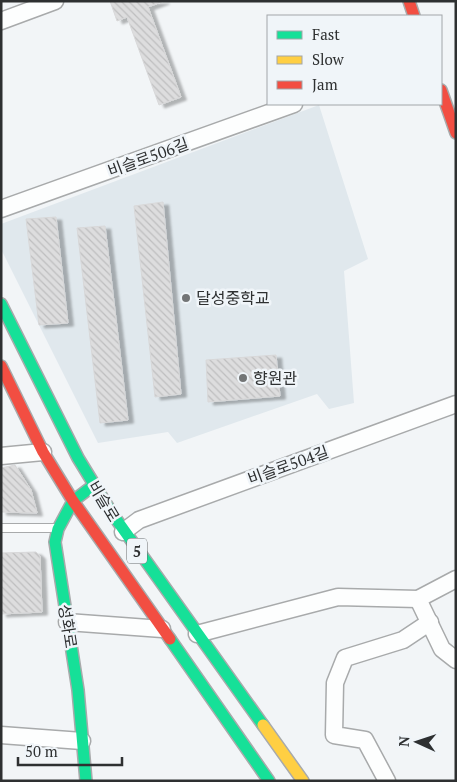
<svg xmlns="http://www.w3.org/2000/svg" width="457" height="782" font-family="'PT Serif','Noto Sans KR',serif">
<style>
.built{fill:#e0e8ed}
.building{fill:url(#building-back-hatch);stroke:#d8d8d9;filter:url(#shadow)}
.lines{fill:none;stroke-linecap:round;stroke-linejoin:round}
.lane-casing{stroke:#a8aaab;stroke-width:10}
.street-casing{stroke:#a8aaab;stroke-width:19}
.fast-casing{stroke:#a8aaab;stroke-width:14}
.slow-casing{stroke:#a8aaab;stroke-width:14}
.jam-casing{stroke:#a8aaab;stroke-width:14}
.lane{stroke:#fdfefe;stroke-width:8}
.street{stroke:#fdfefe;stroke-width:16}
.fast{stroke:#16e098;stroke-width:11}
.slow{stroke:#ffcf43;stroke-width:11}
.jam{stroke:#f24e42;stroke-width:11}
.poi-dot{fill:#737576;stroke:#f0f5f9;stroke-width:2}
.labels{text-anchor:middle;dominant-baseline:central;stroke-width:5;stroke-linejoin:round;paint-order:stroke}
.shield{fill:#f0f5f9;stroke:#686b6d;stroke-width:1}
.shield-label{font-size:15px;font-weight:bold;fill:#2e3031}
.street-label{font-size:16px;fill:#2e3031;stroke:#f0f5f9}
.poi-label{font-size:16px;fill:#2e3031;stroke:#f0f5f9;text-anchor:start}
</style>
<defs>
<pattern id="building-back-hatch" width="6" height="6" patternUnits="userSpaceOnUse" patternTransform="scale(1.25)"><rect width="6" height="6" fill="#ddddde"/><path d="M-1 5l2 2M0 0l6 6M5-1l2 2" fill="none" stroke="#bebebf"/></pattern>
<filter id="shadow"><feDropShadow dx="5.5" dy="3" stdDeviation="1" flood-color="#0004"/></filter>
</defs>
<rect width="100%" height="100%" fill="#f2f5f7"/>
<polygon class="built" points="319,105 368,259 344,271 354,403 329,409 317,394 177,443 168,432 98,443 1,249 1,224"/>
<g class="building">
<polygon points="110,1 164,1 148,7 181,97 159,105 127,17 117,21"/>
<polygon points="163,202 181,394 155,397 134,206"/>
<polygon points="56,217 68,323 39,325 26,219"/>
<polygon points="105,226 128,420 100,423 77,228"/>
<polygon points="276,355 280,396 208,402 206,360"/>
<polygon points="15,465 31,490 37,513 1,512 1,468"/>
<polygon points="36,552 40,556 42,612 1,614 1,553"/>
</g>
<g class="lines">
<defs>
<polyline id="lane" points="1,528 56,528"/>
<g id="street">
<polyline points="1,21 55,1"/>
<polyline points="1,209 294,104"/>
<polyline points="1,456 43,452"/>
<polyline points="123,532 139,520 456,404"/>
<polyline points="418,599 442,649 456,660"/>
<polyline points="67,622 162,629"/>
<polyline points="197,634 338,597 418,599 456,579"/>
<polyline points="1,735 82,741"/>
<polyline points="387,781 365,740 334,735 335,683 345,658 403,640 430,622"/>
</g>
<g id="fast">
<polyline points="1,304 78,458 111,512 263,725"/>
<polyline points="170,639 269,781"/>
<polyline points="86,781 78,690 55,542 58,529 73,501 94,485"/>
</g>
<polyline id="slow" points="263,725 303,781"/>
<g id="jam">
<polyline points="409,1 414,16"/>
<polyline points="441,90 456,133"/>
<polyline points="1,366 43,452 73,501 170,639"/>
</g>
</defs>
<use href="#lane" class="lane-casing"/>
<use href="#street" class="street-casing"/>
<use href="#fast" class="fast-casing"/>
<use href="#slow" class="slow-casing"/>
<use href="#jam" class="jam-casing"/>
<use href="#lane" class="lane"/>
<use href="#street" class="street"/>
<use href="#fast" class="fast"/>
<use href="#slow" class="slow"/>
<use href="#jam" class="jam"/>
</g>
<g class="poi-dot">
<circle cx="186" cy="298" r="5"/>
<circle cx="243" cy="378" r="5"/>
</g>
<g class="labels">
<rect class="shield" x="127" y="538.5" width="20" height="25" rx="4"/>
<g class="shield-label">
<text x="137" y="551">5</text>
</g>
<g class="street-label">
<text transform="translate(148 157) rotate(-20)">비슬로506길</text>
<text transform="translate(288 465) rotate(-20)">비슬로504길</text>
<text transform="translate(104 501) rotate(59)">비슬로</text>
<text transform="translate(68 626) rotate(81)">성화로</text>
</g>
<g class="poi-label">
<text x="196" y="298">달성중학교</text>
<text x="253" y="378">향원관</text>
</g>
</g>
<rect width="457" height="782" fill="none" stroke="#2e3031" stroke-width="5"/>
<rect x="267" y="15" width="175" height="90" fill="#f0f5f9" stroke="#a2a6a9"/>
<rect x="277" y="31" width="25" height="8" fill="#16e098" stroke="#a2a6a9"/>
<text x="312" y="40" font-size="15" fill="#2e3031">Fast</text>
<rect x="277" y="56" width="25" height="8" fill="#ffcf43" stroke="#a2a6a9"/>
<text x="312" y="65" font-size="15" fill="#2e3031">Slow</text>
<rect x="277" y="81" width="25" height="8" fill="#f24e42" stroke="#a2a6a9"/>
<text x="312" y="90" font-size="15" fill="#2e3031">Jam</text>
<g transform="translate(417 742) rotate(273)" stroke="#f0f5f9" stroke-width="4" paint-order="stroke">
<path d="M0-4L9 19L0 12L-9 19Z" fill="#2e3031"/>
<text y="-8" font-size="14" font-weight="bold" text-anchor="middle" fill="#2e3031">N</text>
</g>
<path d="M18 757v8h104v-8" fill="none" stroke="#2e3031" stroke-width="2.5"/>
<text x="25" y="757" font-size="15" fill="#2e3031" stroke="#f0f5f9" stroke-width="4" paint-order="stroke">50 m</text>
</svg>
